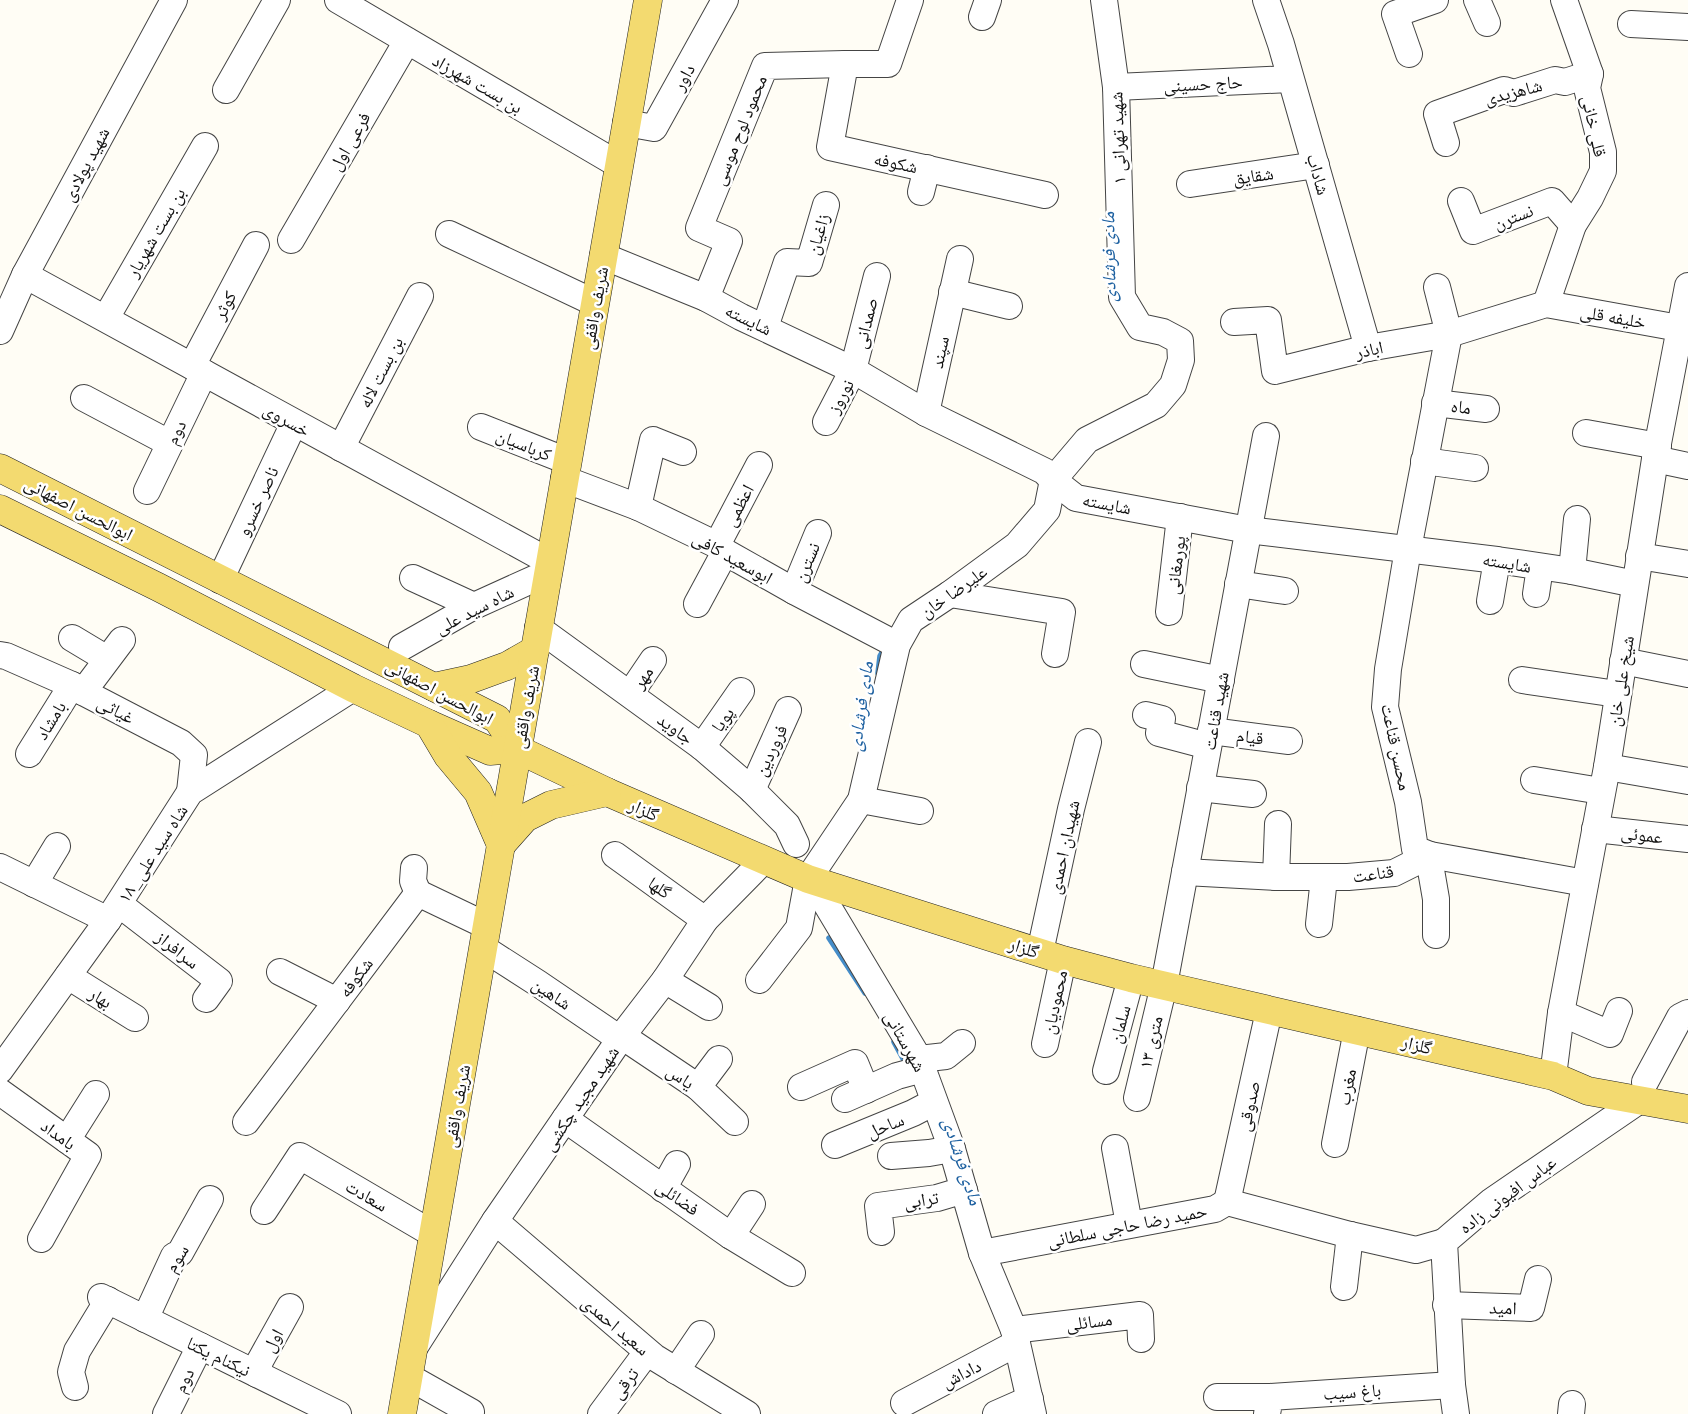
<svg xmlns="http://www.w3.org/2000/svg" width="1688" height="1414" font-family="'Playfair Display','Noto Naskh Arabic',serif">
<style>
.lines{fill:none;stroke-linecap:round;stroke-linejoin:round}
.stream{stroke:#458dc9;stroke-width:5.5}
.minor-casing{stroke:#444;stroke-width:28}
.major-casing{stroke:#222;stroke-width:29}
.minor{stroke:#fff;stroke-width:26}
.major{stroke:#f3da70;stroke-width:28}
.labels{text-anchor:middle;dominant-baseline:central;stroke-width:5;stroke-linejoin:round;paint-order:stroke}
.street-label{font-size:18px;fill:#111;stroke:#fff}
.water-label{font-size:19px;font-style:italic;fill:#1d60a0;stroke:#fff}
</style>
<rect width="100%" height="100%" fill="#fffdf5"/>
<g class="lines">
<g class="stream">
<polyline points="878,673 880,656 885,647"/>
<polyline points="829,938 865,993"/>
<polyline points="894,1042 907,1066"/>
</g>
<defs>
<g id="minor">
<polyline points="338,0 619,165"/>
<polyline points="1266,0 1281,44 1368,348"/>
<polyline points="1477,0 1487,23"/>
<polyline points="982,17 988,0"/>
<polyline points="1631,24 1688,27"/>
<polyline points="1409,54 1395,14 1435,0"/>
<polyline points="845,64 830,147 1045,195"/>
<polyline points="1116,87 1290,79"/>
<polyline points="226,90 277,0"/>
<polyline points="626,123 654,128 725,0"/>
<polyline points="1446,143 1437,114 1504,90 1514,93 1555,80 1565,82 1590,74"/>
<polyline points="1190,184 1316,165"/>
<polyline points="921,192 927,168"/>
<polyline points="1461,201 1473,231 1552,201 1573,225"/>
<polyline points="449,234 595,303"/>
<polyline points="291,240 407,41"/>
<polyline points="603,256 706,298 741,317 853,370 926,413 1044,471 1053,480 1076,498 1248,530 1497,560 1572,571 1635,584"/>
<polyline points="25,275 550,562"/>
<polyline points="952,292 1009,306"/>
<polyline points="706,298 729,241 699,228 765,66 845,64 888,64 910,0"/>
<polyline points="1546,304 1573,225 1590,198 1603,171 1603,152 1587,88 1590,74 1564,0"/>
<polyline points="106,318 205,146"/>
<polyline points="1234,322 1268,320 1275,371 1368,348 1449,334 1546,304 1679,328"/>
<polyline points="765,327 787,262 809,263 826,205"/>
<polyline points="0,331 25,275 174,0"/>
<polyline points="192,366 256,245"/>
<polyline points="84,398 169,443"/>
<polyline points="1435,403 1486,409"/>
<polyline points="926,413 960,259"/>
<polyline points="826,422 853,370 877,276"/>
<polyline points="481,427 567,461"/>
<polyline points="1586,433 1658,446"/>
<polyline points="341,448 420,296"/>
<polyline points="1655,459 1688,466"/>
<polyline points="1424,461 1475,468"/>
<polyline points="564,479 638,507 717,545 725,552 794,591 897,645"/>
<polyline points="147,491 204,373"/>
<polyline points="638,507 653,440 683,452"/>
<polyline points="717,545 759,465"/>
<polyline points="1639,556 1688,564"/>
<polyline points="1572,571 1577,519"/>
<polyline points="413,578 474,606"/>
<polyline points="220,580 294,423"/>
<polyline points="1238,584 1285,591"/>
<polyline points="794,591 818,533"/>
<polyline points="950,594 1062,612 1055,654"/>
<polyline points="1536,594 1540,567"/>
<polyline points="1490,601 1497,560"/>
<polyline points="697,604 725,552"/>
<polyline points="1169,612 1180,517"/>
<polyline points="538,628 702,747 752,790 787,825 796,844"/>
<polyline points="72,638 107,659"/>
<polyline points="402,647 474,606 547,573"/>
<polyline points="0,655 6,656 72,685 83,692 181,743 194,755 190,792"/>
<polyline points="1623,661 1688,674"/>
<polyline points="1144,664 1221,680"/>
<polyline points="1522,680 1617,694"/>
<polyline points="83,692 122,640"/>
<polyline points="630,694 653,660"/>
<polyline points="1146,715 1162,719 1159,733 1208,746"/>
<polyline points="1211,731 1289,741"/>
<polyline points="702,747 741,691"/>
<polyline points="29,754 72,685"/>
<polyline points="1607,767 1688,781"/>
<polyline points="1534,780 1601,791"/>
<polyline points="1200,788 1253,794"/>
<polyline points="752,790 788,710"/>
<polyline points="861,800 920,811"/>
<polyline points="1595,829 1688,839"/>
<polyline points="615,855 705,920"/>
<polyline points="0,867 108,920"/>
<polyline points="414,868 413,881 418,893"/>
<polyline points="1185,872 1276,877 1348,877 1394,873 1430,855 1585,883"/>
<polyline points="1276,877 1278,824"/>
<polyline points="812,880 919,1059 952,1149 982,1253 1014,1330 1033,1414"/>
<polyline points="34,884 57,846"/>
<polyline points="418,893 487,926"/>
<polyline points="119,904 219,981 206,999"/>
<polyline points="1319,924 1324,878"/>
<polyline points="1436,935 1436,899 1431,870 1430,855 1415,849 1408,802 1385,707 1388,669 1408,549 1449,334 1437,287"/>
<polyline points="483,948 539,984 614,1035 622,1036 698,1087 735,1122"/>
<polyline points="1040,952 1071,809 1088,742"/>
<polyline points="280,972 337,1001"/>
<polyline points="68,976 135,1018"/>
<polyline points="665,980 709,1007"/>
<polyline points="759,980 799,928 808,879 861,800 897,645 911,620 950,594 1017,545 1047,510 1053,480 1087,440 1156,405 1173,385 1181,360 1180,341 1163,332 1140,327 1122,297 1116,87 1104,0"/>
<polyline points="1561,1013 1610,1034 1619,1011"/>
<polyline points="1045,1044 1063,960"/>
<polyline points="919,1059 946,1056 962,1043"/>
<polyline points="0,1070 108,920 190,792 353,688"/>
<polyline points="1106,1071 1131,978"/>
<polyline points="1553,1076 1561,1013 1607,767 1655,459 1688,286"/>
<polyline points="1645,1082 1680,1017 1688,1013"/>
<polyline points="698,1087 719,1059"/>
<polyline points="801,1087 855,1063 866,1090"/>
<polyline points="0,1092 88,1155 41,1239"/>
<polyline points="1137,1098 1164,985 1266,436"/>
<polyline points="845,1099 897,1076 923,1069"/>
<polyline points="565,1119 731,1236 792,1273"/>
<polyline points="246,1122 418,893"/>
<polyline points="67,1140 96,1094"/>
<polyline points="1335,1144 1357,1030"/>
<polyline points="835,1145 913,1113 934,1102"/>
<polyline points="1115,1148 1129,1224"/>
<polyline points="891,1156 929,1153 952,1149"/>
<polyline points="663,1189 677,1164"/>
<polyline points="1227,1202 1269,1011"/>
<polyline points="264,1211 300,1156 433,1234"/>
<polyline points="495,1221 654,1357 747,1414"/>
<polyline points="881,1232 878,1206 937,1198 964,1190"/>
<polyline points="731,1236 752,1204"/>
<polyline points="982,1253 1215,1209 1227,1202 1350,1235 1416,1250 1444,1242"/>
<polyline points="1344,1287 1350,1235"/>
<polyline points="101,1297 338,1414"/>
<polyline points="1446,1305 1531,1308 1538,1279"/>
<polyline points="145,1319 174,1256 180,1253 210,1199"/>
<polyline points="1014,1330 1140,1315 1141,1339"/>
<polyline points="414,1348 495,1221 622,1036 665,980 705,920 763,861"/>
<polyline points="676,1371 701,1334"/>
<polyline points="257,1374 260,1361 290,1307"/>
<polyline points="409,1377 471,1412"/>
<polyline points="75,1387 71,1372 77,1351 108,1300"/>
<polyline points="1217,1397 1270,1397"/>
<polyline points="904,1403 1017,1343"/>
<polyline points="166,1414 200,1346"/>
<polyline points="601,1414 647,1352"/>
<polyline points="996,1414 1030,1399"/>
<polyline points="1267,1414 1270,1397 1452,1385"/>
<polyline points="1456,1414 1452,1385 1444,1242 1492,1201 1640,1100"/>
<polyline points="1571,1414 1572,1404"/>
</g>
<g id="major">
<polyline points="0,468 497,719 517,749"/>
<polyline points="0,509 158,587 353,688 429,724 490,751 517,749 607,792 808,879 1063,960 1131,978 1553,1076 1588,1091 1688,1109"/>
<polyline points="434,687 471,679 507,666 535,650"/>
<polyline points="429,724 448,756 478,792 501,845 525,818 551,805 607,792"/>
<polyline points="402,1414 648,0"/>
</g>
</defs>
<use href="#minor" class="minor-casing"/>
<use href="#major" class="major-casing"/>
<use href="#minor" class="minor"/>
<use href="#major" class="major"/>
</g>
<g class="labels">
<g class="street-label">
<text transform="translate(683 77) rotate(-61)">داور</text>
<text transform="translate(478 83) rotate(30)">بن بست شهرزاد</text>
<text transform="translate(1203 83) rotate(-3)">حاج حسینی</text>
<text transform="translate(1513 91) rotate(-14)">شاهزیدی</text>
<text transform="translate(1595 126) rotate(78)">قلی خانی</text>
<text transform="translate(739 130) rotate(-68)">محمود لوح موسی</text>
<text transform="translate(1117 138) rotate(-92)">شهید تهرانی ۱</text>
<text transform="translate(349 141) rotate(-60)">فرعی اول</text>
<text transform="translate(896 162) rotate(12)">شکوفه</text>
<text transform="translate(85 164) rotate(-62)">شهید پولادی</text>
<text transform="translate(1319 174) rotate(74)">شاداب</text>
<text transform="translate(1253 175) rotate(-8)">شقایق</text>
<text transform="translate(1513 216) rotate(-21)">نسترن</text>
<text transform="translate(155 232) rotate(-60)">بن بست شهریار</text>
<text transform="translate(817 234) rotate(-74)">زاغیان</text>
<text transform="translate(224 305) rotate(-62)">کوثر</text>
<text transform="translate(594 308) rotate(-80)">شریف واقفی</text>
<text transform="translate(1613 316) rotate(10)">خلیفه قلی</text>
<text transform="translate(749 319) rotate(26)">شایسته</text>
<text transform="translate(865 323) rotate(-76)">صمدانی</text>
<text transform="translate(1369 349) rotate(-12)">اباذر</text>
<text transform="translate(939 352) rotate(-78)">سپند</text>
<text transform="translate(380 372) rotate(-63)">بن بست لاله</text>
<text transform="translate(840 396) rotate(-62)">نوروز</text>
<text transform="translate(1461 406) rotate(7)">ماه</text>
<text transform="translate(287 419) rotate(29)">خسروی</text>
<text transform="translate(175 432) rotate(-64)">دوم</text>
<text transform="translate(524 444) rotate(22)">کرباسیان</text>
<text transform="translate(257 501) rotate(-65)">ناصر خسرو</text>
<text transform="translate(1107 503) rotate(11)">شایسته</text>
<text transform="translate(738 505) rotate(-62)">اعظمی</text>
<text transform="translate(79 508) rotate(27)">ابوالحسن اصفهانی</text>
<text transform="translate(733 557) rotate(29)">ابوسعید کافی</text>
<text transform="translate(806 562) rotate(-67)">نسترن</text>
<text transform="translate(1507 562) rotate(9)">شایسته</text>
<text transform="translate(1175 565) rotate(-83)">پورمغانی</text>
<text transform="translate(953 591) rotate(-35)">علیرضا خان</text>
<text transform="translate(474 609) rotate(-27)">شاه سید علی</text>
<text transform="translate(642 677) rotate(-56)">مهر</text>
<text transform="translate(1620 681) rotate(-81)">شیخ علی خان</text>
<text transform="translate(440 691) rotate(28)">ابوالحسن اصفهانی</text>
<text transform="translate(525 707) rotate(-80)">شریف واقفی</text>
<text transform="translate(116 709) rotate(27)">غیاثی</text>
<text transform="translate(1215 711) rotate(-80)">شهید قناعت</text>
<text transform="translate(722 719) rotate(-55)">پویا</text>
<text transform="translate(50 720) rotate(-58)">بامشاد</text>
<text transform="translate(676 728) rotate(36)">جاوید</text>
<text transform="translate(1250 736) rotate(7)">قیام</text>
<text transform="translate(1397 747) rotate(78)">محسن قناعت</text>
<text transform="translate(770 750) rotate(-65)">فروردین</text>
<text transform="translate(644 809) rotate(24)">گلزار</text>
<text transform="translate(1642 834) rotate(7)">عموئی</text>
<text transform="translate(1063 847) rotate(-78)">شهیدان احمدی</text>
<text transform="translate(152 853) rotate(-57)">۱۸_شاه سید علی</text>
<text transform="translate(1373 873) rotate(-8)">قناعت</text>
<text transform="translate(660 887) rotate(35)">گلها</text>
<text transform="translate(1024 947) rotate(18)">گلزار</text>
<text transform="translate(178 949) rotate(38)">سرافراز</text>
<text transform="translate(355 977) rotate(-53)">شکوفه</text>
<text transform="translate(552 993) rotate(34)">شاهین</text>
<text transform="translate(101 997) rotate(32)">بهار</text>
<text transform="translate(1054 1002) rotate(-78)">محمودیان</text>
<text transform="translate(1119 1024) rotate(-75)">سلمان</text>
<text transform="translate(906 1041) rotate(61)">شهرستانی</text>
<text transform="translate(1150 1042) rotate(-77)">۱۳ متری</text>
<text transform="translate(1417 1044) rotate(14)">گلزار</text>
<text transform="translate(681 1076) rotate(34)">یاس</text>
<text transform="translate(1346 1087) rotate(-79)">مغرب</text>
<text transform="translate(580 1098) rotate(-56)">شهید مجید چکشی</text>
<text transform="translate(456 1106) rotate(-80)">شریف واقفی</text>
<text transform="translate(1248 1106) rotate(-78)">صدوقی</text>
<text transform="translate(885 1125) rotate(-22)">ساحل</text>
<text transform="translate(59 1134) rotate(36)">بامداد</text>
<text transform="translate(1507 1194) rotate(-37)">عباس افیونی زاده</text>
<text transform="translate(367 1195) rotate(30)">سعادت</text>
<text transform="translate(678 1197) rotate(35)">فضائلی</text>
<text transform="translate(921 1199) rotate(-9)">ترابی</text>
<text transform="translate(1127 1225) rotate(-11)">حمید رضا حاجی سلطانی</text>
<text transform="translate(176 1258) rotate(-58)">سوم</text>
<text transform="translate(1503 1307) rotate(2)">امید</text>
<text transform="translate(1089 1321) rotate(-7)">مسائلی</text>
<text transform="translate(616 1325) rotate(40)">سعید احمدی</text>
<text transform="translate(272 1340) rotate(-61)">اول</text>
<text transform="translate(219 1356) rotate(26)">نیکنام یکتا</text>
<text transform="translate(961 1373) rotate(-27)">داداش</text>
<text transform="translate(183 1380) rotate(-64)">دوم</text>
<text transform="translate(624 1383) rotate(-53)">ترقی</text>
<text transform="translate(1352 1391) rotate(-4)">باغ سیب</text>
</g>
<g class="water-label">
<text transform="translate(1107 257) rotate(-91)">مادی فرشادی</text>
<text transform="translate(859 706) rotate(-82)">مادی فرشادی</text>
<text transform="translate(964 1161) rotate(72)">مادی فرشادی</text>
</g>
</g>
</svg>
